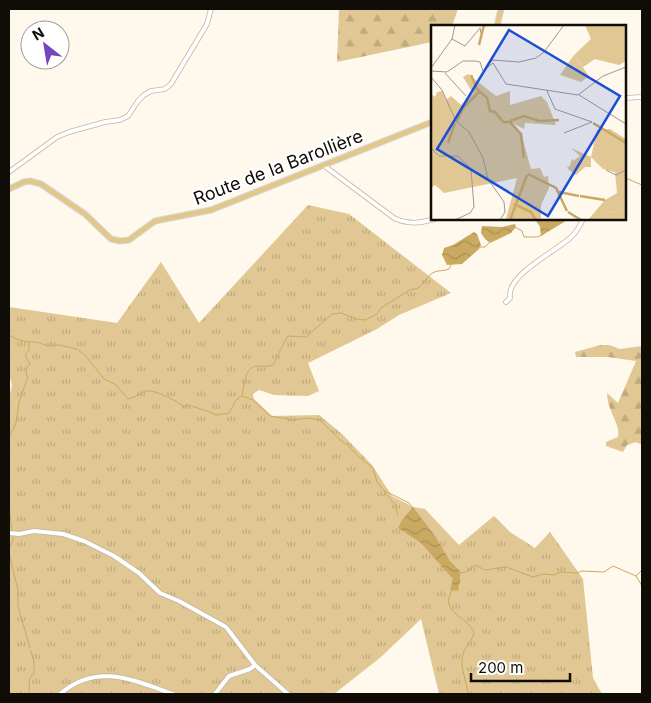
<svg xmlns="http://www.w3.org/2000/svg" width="651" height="703" font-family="Inter,sans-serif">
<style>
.grass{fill:url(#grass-tufts)}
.forest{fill:url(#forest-firs)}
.water{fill:url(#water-waves)}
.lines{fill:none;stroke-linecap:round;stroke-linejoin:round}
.stream{stroke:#caa961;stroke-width:1}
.minor-casing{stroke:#bfb7a4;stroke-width:5.5}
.major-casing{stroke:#d9d8d7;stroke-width:7}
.minor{stroke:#fff;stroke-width:4}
.major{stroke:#e1c789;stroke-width:5}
.labels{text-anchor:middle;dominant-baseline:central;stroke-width:4.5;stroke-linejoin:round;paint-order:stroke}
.street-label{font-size:18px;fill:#100d07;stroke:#fff}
.inset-river{fill:none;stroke:#caa961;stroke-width:2.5}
.inset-road{fill:none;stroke:#9f9a91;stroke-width:1}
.view{fill:#1d4ed8;fill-opacity:0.15;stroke:#1d4ed8;stroke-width:2.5}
.inset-edge{fill:none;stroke:#100d07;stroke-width:2.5}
</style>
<defs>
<pattern id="grass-tufts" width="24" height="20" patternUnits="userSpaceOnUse" patternTransform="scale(1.25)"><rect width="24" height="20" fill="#e0c793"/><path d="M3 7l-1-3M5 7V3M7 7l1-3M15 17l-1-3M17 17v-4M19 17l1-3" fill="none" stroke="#bfaa7d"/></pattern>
<pattern id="forest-firs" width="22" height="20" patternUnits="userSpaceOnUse" patternTransform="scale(1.25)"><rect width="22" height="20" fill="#e0c793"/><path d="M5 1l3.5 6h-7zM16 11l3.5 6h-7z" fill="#bfaa7d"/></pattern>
<pattern id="water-waves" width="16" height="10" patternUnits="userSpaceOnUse" patternTransform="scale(1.25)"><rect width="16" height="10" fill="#caa961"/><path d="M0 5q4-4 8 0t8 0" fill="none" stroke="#ac9053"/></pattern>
</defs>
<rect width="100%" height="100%" fill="#fef8ed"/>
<polygon class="grass" points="308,205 349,214 451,293 399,315 377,329 308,363 319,391 308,396 274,395 259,390 253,394 254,399 272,416 319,415 342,434 372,465 392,496 413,507 425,509 459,545 494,516 510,532 535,548 550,532 583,579 593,678 602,694 439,694 421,619 381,657 334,694 9,694 9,398 12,385 9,374 9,307 117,323 161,262 199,323"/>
<g class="forest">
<polygon points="339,9 458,9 452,26 432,26 432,42 337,62"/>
<path d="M 601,345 L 609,345 L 620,349 L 642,346 L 642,445 L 636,442 L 627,445 L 623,452 L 606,446 L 606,442 L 618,437 C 621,424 607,411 607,393 L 618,403 L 636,361 L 608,357 L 576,357 L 575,352 Z"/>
</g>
<g class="water">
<polygon points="535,219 569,219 541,236 540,227"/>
<polygon points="515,224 516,227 511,233 490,243 485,239 481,233 482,226 502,227"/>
<polygon points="474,232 477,234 481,245 479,249 462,264 447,265 442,255 444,248 453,245"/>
<polygon points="413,507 435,536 450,561 460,571 460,578 458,591 450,590 453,579 421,543 398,528 402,520"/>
</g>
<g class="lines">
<g class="stream">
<polyline points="625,179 628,179 642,185"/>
<polyline points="515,227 522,231 524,237 537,237 542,235"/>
<polyline points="480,247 485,247 489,243"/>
<path d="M 9,335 L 18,340 L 29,342 L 37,342 L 48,346 L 59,345 L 77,349 L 86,356 L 104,379 L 115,384 L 128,399 C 135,398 139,393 146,391 C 155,389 178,402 185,407 L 188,405 L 210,412 L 216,415 L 229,413 L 236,400 L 242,396 L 253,400 L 270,416 L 293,420 L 308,418 L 320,420 L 340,440 L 349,446 L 359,457 L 373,468 L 377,482 L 395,505 L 398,515"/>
<path d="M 242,396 C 244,386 244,367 257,366 C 263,366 268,367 273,365 C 276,359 285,340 288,336 L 306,337 L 332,314 L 341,313 L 356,319 L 365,320 L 377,314 L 381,308 L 411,289 C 420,291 424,281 430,275 C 436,269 442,272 449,269 L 451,265"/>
<polyline points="9,438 16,423 19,402 28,377 26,374 27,367 30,364 25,355 29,350 29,342"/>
<polyline points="385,491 409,503 413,508"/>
<polyline points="9,507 12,531"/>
<polyline points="9,548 13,540 13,535"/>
<polyline points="9,553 18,590 18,606 30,648"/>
<polyline points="459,573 466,572 475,565 485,570 506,567 533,577 543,574 554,575 561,572 578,573 581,571 604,572 613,566 636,576 642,586"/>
<polyline points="636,576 642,570"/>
<path d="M 453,589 C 437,613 468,615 474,633 C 472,642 465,646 463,654 C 459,667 467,681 468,694"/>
<path d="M 29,694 C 30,687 27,678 34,673 L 34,662 L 31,651"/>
</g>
<defs>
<g id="minor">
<polyline points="625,98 642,97"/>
<path d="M 323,165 L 394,218 C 409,225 420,223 435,219"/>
<polyline points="9,172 57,137 69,132 105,122 120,120 128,116 138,101 144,95 151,91 165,89 171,84 207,24 211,9"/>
<path d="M 506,302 L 510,298 C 506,275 555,252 570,238 C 576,233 580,226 583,219"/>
<polyline points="9,533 19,534 34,531 63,534 84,541 114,556 139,573 160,593 179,601 226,627 255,665 288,694"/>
<path d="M 60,694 C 97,662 133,680 173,694"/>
<polyline points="215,694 229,676 250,669 255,665"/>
</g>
<g id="major">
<polyline points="497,26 501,9"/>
<polyline points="9,189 24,182 30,181 41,184 85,214 111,239 120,241 129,240 155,221 211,210 432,122"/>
</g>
</defs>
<use href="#minor" class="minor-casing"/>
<use href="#major" class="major-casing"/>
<use href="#minor" class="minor"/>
<use href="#major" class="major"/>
</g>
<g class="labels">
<g class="street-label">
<text transform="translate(278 167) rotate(-21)">Route de la Barollière</text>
</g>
</g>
<g transform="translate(431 25)">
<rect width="195" height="195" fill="#fef8ed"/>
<path d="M 154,0 L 195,0 L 195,36 L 188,40 L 164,34 L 152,42 L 143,30 L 160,14 ZM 37,49 L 65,71 L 79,66 L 79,80 L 110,71 L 116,77 L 125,100 L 94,98 L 93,104 L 81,98 L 90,108 L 100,144 L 109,143 L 113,152 L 117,151 L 118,163 L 110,180 L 110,195 L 75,194 L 86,153 L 13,168 L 4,160 L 0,163 L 0,69 L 4,72 L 6,67 L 11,66 L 15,75 L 20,71 L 30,80 L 42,68 L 32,52 ZM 179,104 L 195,114 L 195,181 L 181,188 L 178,186 L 182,192 L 180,195 L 157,195 L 174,175 L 186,168 L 184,147 L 172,144 L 160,132 L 166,105 Z" fill="#e0c793"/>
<path d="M 143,30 L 158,51 L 150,57 L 129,50 ZM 140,123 L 160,132 L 160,142 L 154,142 L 145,150 L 138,145 L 136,142 L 139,141 L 141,133 L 142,136 L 149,131 ZM 195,181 L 195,195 L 180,195 L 182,192 L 177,186 L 181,188 Z" fill="#e0c793"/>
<path class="inset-river" d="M 48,20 L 53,0M 40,50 L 46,64 L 56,73 L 59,86 L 64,87 L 72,97 L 79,97 L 90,109 L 93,133M 26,96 L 32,83 L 48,67M 79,96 L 93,91 L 108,96 L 128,95M 162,98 L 195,118M 17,118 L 24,98M 97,149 L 125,163 L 136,186M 128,167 L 148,171M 149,171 L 174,175M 83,179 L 100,187 L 105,195M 137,187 L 150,195M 79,195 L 96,150"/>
<path class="inset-road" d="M 21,14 L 34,21 L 49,3 L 50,8M 58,38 L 62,35 L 88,37 L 105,33 L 113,27 L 133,0M 0,43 L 21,14 L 24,0M 0,46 L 16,47 L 32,36 L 44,36 L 49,37 L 52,46 L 62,38 L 75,59 L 147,70 L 172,51 L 195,42M 14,48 L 35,71M 0,52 L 11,65 L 25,96 L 38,107 L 52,133 L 57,154 L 73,177 L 74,187 L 69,195M 116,66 L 124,84 L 161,97 L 133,108M 148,70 L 195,99M 0,123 L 8,131 L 27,131 L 40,144 L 43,182 L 39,188 L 24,195M 175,145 L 185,150 L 195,145"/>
<path class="view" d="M 78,5 L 189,71 L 117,191 L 6,124 Z"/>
<rect width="195" height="195" class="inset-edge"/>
</g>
<rect width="651" height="703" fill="none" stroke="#100d07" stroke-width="20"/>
<g transform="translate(45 45) rotate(329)"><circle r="24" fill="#ffffff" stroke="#9f9e9c"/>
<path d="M0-4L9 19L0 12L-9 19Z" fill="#7545bd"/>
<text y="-8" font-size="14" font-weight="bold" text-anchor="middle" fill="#100d07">N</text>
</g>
<path d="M471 673v8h99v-8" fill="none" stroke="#100d07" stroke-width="2.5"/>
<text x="478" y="673" font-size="15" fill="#100d07" stroke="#ffffff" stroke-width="4" paint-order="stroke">200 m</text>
</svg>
